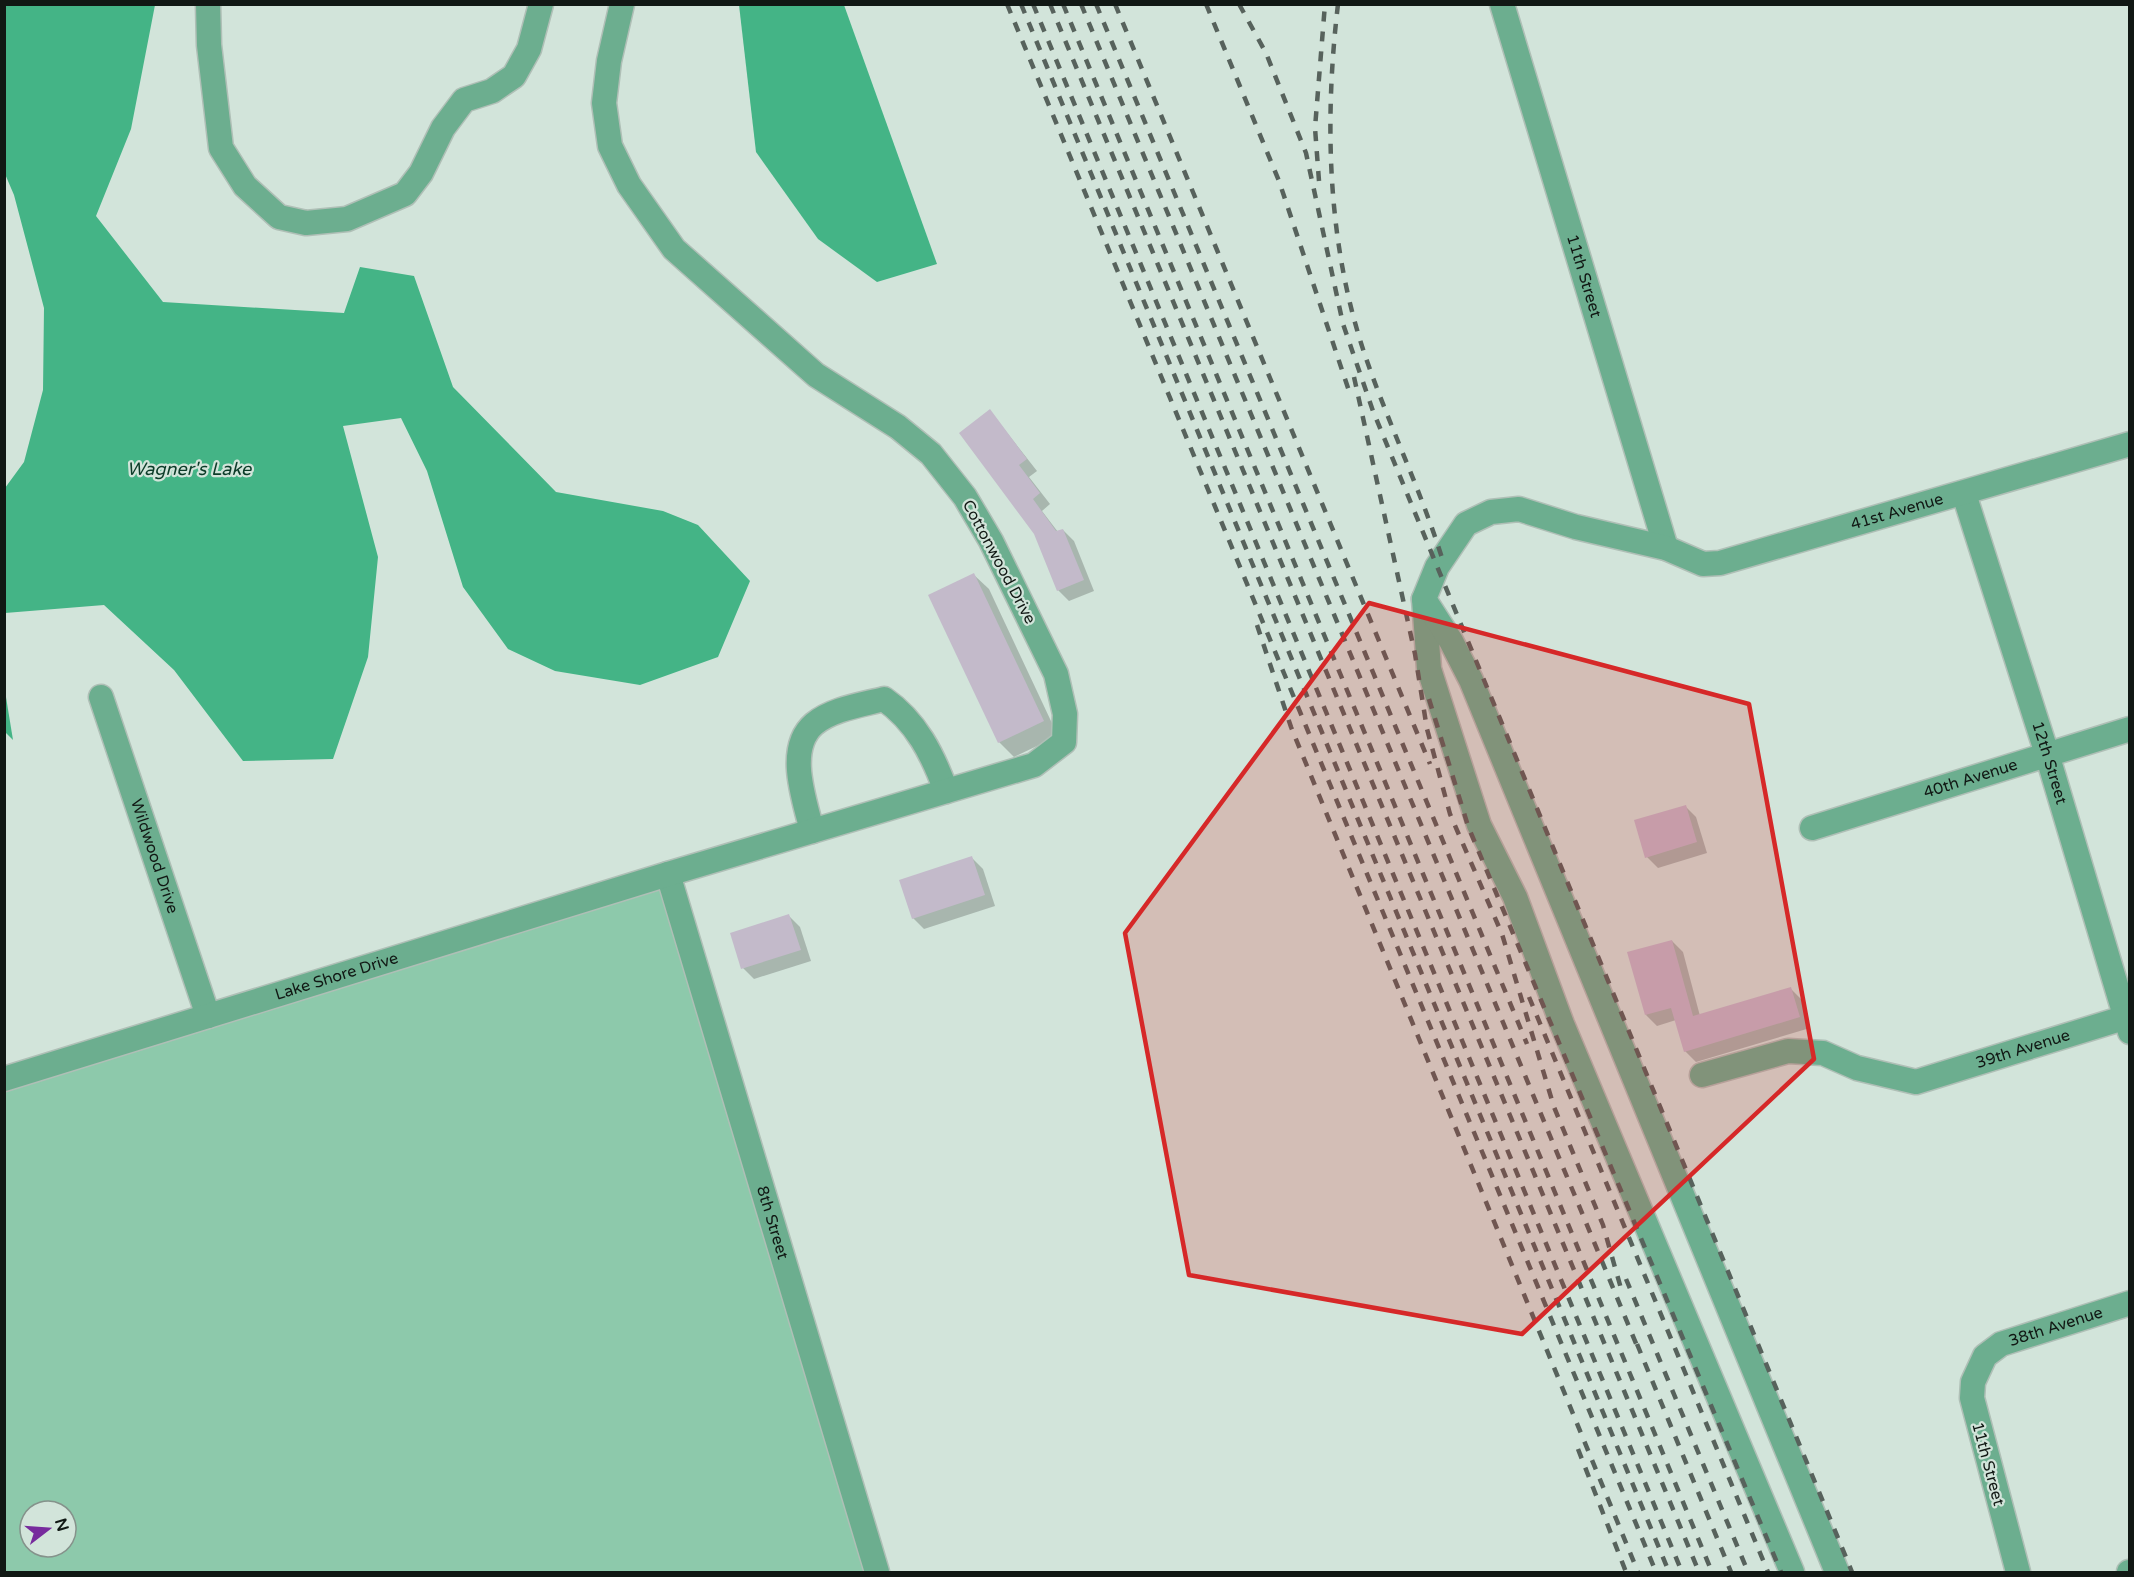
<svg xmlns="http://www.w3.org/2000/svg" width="2134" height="1577" font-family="'Varela Round',sans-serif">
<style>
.green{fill:#8dc9ab;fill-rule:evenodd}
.water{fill:#44b486}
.shadow{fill:#0003}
.building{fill:#c3baca}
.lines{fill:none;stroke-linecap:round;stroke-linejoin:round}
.minor-casing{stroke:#afbfb6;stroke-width:27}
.minor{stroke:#6cae8f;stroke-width:24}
.rail{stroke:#57625c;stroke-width:4.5;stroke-dasharray:10 10;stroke-linecap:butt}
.marked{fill:#d62828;fill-opacity:0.2;stroke:#d62828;stroke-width:4.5;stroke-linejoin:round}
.labels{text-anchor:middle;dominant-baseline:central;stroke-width:4.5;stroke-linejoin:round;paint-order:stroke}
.street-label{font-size:16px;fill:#111814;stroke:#d2e4da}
.water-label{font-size:18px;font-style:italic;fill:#0b3b28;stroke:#d2e4da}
</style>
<rect width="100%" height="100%" fill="#d2e4da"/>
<path class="green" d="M 668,874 L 877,1572 L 5,1572 L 5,1079 ZM 30,1511 L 66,1511 L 66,1547 L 30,1547 Z"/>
<g class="water">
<polygon points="5,4 155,5 131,129 96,216 163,302 344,313 360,267 414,276 453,387 556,492 663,511 698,525 750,581 718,657 640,685 555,671 508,649 463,587 427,471 401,418 343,426 378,557 368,657 333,759 243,761 174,670 104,605 5,613 5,488 24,462 43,390 44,308 14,195 5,174"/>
<polygon points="739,5 844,5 937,264 877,282 818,239 756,152"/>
<polygon points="5,691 13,740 5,732"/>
</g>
<g class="shadow">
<polygon points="990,411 1037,471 1029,477 1050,504 1042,511 1058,532 1063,530 1074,541 1094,591 1069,601 1058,590"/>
<polygon points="974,575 989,589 1058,736 1014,757 999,742"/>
<polygon points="1685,806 1696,817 1707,853 1658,868 1647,857"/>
<polygon points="972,858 983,869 995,906 924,929 913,918"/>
<polygon points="789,916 800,927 811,961 754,979 743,968 732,934"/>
<polygon points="1672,941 1683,952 1700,1016 1791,989 1802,1000 1810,1028 1696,1062 1685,1051 1676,1020 1657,1026 1646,1015"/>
</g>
<g class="building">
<polygon points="990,409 1027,459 1019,465 1040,493 1033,499 1056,531 1063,529 1084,580 1057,591 1034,534 959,433"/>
<polygon points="974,573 1044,721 998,743 928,595"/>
<polygon points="1686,805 1697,842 1645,858 1634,820"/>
<polygon points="972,856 985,895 912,919 899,880"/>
<polygon points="789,914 801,950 741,969 730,933"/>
<polygon points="1672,940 1693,1016 1791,987 1800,1017 1684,1052 1671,1008 1645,1015 1627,952"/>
</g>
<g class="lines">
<defs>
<g id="minor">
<polyline points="208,4 209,45 221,148 245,186 279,217 306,223 347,219 405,194 421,173 443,128 464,100 492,91 514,76 529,49 541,4"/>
<path id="s1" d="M 1502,4 L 1666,548"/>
<path id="s2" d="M 1964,494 L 2047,754 L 2130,1032"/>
<polyline points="1424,599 1429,669 1479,825 1515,897 1562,1024 1792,1572"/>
<path id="s3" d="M 101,697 L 208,1016"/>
<path id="s4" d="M 1812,828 L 2130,729"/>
<path d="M 812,831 C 805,801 785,749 814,724 C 832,709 861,705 884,699 C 916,721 933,755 946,791"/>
<path id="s5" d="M 668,874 L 877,1572"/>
<path id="s6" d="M 1702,1075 L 1788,1051 L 1823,1053 L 1857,1068 L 1916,1082 L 2130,1016"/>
<path id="s7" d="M 4,1079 L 668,874 L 1034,765 L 1064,742 L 1065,714 L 1056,674 L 991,541 L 965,497 L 931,454 L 898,427 L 816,375 L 674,249 L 629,185 L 610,146 L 604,103 L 609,61 L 622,4"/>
<path id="s8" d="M 1837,1572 L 1471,680 L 1451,641 L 1424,599 L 1437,567 L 1466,524 L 1491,512 L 1519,509 L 1576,527 L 1666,548 L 1703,564 L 1720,563 L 2130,444"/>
<path id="s9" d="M 2018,1572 L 1972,1398 L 1973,1382 L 1985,1356 L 2001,1344 L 2130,1303"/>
<polyline points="2129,1572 2130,1572"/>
</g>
</defs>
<use href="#minor" class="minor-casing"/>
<use href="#minor" class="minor"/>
<g class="rail">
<polyline points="1007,4 1656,1572"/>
<polyline points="1021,4 1669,1572"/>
<polyline points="1033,4 1682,1572"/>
<polyline points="1050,4 1699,1572"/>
<polyline points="1063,4 1712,1572"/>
<polyline points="1081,4 1640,1353"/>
<polyline points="1096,4 1527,1044"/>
<polyline points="1115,4 1430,764"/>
<polyline points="1206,4 1279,181 1350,394"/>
<polyline points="1239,4 1266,53 1306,153 1343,324 1373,411 1852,1572"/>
<path d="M 1338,4 C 1324,123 1327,247 1367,361 C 1390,427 1421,491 1442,558"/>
<polyline points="1319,181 1315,128 1325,4"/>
<polyline points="1354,377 1415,654 1427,729 1450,814 1502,934 1554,1107 1603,1225 1622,1292"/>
<polyline points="1257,625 1291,727 1638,1572"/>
<polyline points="1429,699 1468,826 1781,1572"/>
<polyline points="1529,997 1768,1572"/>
<polyline points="1626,1279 1748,1572"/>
<polyline points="1637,1344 1731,1572"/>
<polyline points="1578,1449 1626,1572"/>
</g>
</g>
<path class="marked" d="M 1369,603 L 1749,704 L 1814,1059 L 1522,1334 L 1189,1275 L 1125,933 Z"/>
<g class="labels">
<g class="street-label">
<text stroke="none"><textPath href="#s1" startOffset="284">11th Street</textPath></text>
<text stroke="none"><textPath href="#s8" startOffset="1594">41st Avenue</textPath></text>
<text transform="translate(999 562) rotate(62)">Cottonwood Drive</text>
<text stroke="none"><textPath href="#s2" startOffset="282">12th Street</textPath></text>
<text stroke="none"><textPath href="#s4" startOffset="166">40th Avenue</textPath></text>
<text stroke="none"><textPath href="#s3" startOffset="168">Wildwood Drive</textPath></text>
<text stroke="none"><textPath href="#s7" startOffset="348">Lake Shore Drive</textPath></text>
<text stroke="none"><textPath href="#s6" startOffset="334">39th Avenue</textPath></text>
<text stroke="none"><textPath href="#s5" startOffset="364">8th Street</textPath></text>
<text stroke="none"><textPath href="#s9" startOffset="302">38th Avenue</textPath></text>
<text transform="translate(1988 1464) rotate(75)">11th Street</text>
</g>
<g class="water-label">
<text x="189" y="469">Wagner's Lake</text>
</g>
</g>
<rect width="2134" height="1577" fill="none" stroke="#111814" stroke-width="12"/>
<g transform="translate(48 1529) rotate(73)"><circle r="28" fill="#d2e4da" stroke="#85928b" stroke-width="1.5"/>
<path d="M0-4.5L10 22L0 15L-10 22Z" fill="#772b9d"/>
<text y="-9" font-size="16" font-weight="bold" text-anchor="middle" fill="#111814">N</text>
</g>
</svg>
